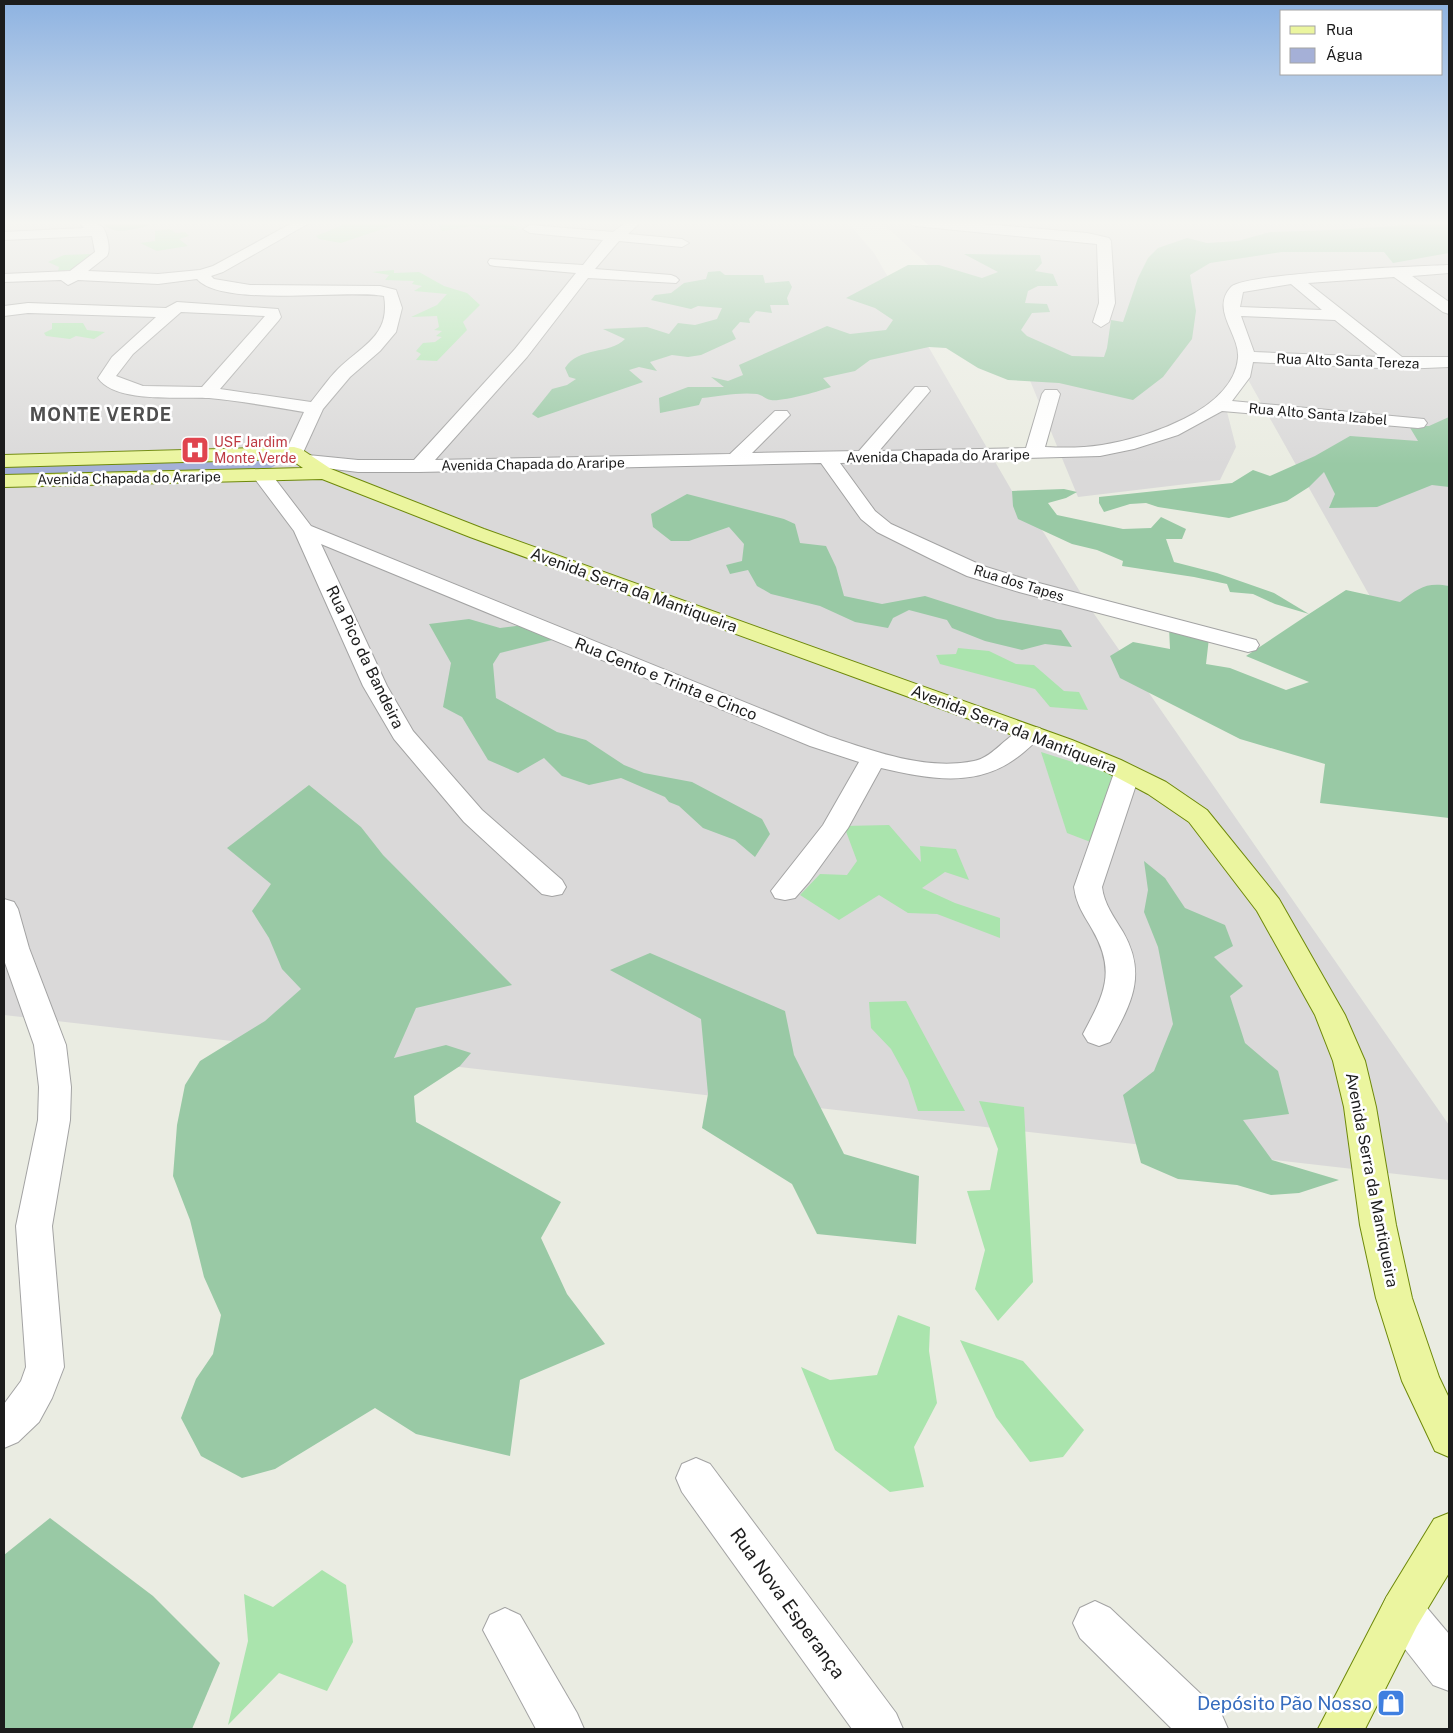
<svg xmlns="http://www.w3.org/2000/svg" width="1453" height="1733" font-family="'Public Sans',sans-serif">
<style>
.residential{fill:#dad9d9}
.grass{fill:#aae4ad}
.forest{fill:#99c9a5}
.water{fill:#a5b0d7}
.lines{fill:none;stroke-linecap:round;stroke-linejoin:round}
.minor-casing{stroke:#a3a3a3;stroke-width:2}
.major-casing{stroke:#6e890a;stroke-width:2}
.minor{fill:#fff;fill-rule:evenodd}
.major{fill:#ebf59f;fill-rule:evenodd}
.labels{text-anchor:middle;dominant-baseline:central;stroke-width:5;stroke-linejoin:round;paint-order:stroke}
.far-street-label{font-size:14px;fill:#1c1c1c;stroke:#fff}
.far-health-label{font-size:14px;fill:#be3a42;stroke:#fff;text-anchor:start}
.street-label{font-size:16px;fill:#1c1c1c;stroke:#fff}
.far-district-label{font-size:18px;font-weight:bold;letter-spacing:1px;fill:#4f4f4f;stroke:#fff}
.near-street-label{font-size:19px;fill:#1c1c1c;stroke:#fff}
.near-shop-label{font-size:19px;fill:#366cbe;stroke:#fff;text-anchor:end}
</style>
<rect width="100%" height="100%" fill="#eaece2"/>
<g class="residential">
<polygon points="4,222 847,222 874,253 1012,491 1044,533 1090,608 1449,1125 1449,1180 4,1015"/>
<polygon points="881,222 1449,222 1449,737 1241,367 1225,404 1236,447 1220,480 1078,497 1015,344"/>
</g>
<g class="grass">
<polygon points="350,222 403,222 341,243 319,239 316,236"/>
<polygon points="447,222 513,222 508,225 521,227 515,230 492,227 486,230 473,226 442,231 439,226"/>
<polygon points="170,229 176,233 185,232 189,236 179,239 188,246 157,251 140,243 155,241 155,231"/>
<polygon points="92,254 94,258 70,270 58,271 59,267 48,262 64,255"/>
<polygon points="394,270 394,273 419,272 444,286 467,293 480,305 463,322 467,330 437,361 416,360 421,354 416,351 423,343 435,342 442,337 436,336 442,331 434,330 439,327 437,316 411,317 437,305 447,294 414,291 422,286 412,284 414,281 385,280 389,275 372,272"/>
<polygon points="52,323 83,323 87,330 105,332 94,339 76,336 70,339 46,336 44,333 52,329"/>
<polygon points="958,648 989,651 1016,664 1034,665 1064,691 1079,692 1088,710 1050,707 1035,689 940,664 936,655 956,654"/>
<polygon points="1041,752 1117,776 1093,843 1067,833"/>
<polygon points="889,825 921,862 920,846 956,849 969,880 945,872 922,888 955,903 1000,918 1000,938 937,914 908,913 879,895 839,920 800,895 820,874 847,875 857,861 844,826"/>
<polygon points="906,1001 965,1111 918,1111 908,1080 891,1049 871,1028 869,1002"/>
<polygon points="979,1101 1024,1107 1033,1282 998,1321 975,1289 985,1250 967,1191 990,1190 998,1149"/>
<polygon points="898,1315 930,1327 929,1351 937,1403 914,1447 924,1487 890,1492 835,1450 801,1367 830,1380 877,1375"/>
<polygon points="960,1340 1023,1361 1084,1430 1063,1457 1030,1462 996,1417"/>
<polygon points="322,1570 346,1585 353,1642 327,1691 279,1673 228,1725 248,1641 244,1594 273,1607"/>
</g>
<g class="forest">
<path d="M 107,222 L 148,222 L 148,226 C 133,229 115,236 103,224 Z"/>
<path d="M 1449,222 L 1449,253 L 1393,263 L 1384,252 L 1282,252 L 1210,263 L 1190,275 L 1196,311 L 1192,339 L 1163,377 L 1133,400 L 1059,383 L 1008,380 L 978,368 L 946,348 L 929,347 L 870,360 L 855,371 L 823,378 L 831,387 C 821,391 781,402 771,400 C 766,399 762,395 757,394 C 740,392 719,396 702,398 L 699,405 L 660,413 L 659,398 L 688,387 L 724,387 L 711,377 L 728,381 L 743,375 L 739,365 L 827,326 L 850,334 L 886,330 L 893,320 L 875,308 L 846,298 L 908,265 L 939,265 L 982,278 L 998,272 L 964,254 L 1040,255 L 1042,263 L 1035,271 L 1053,274 L 1058,286 L 1038,286 L 1028,291 L 1025,303 L 1047,304 L 1050,312 L 1032,313 L 1021,330 L 1027,336 L 1072,356 L 1104,357 L 1107,348 L 1111,320 L 1123,322 L 1138,278 L 1148,258 L 1158,248 L 1187,238 L 1207,243 L 1238,241 L 1270,232 L 1335,230 Z"/>
<path d="M 720,271 L 725,275 L 763,275 L 765,283 L 789,281 L 792,287 L 787,298 L 789,305 L 770,305 L 772,313 L 756,311 L 749,319 L 750,323 L 740,322 L 732,331 L 736,339 L 701,355 L 688,357 L 672,355 L 650,362 L 657,371 L 639,367 L 629,370 L 643,382 L 538,418 L 532,414 L 552,389 L 567,385 L 576,379 L 569,377 L 565,368 C 579,346 609,355 625,339 L 603,329 L 647,327 L 669,334 L 678,323 L 695,325 L 717,319 L 722,308 L 698,306 L 691,309 L 651,300 L 655,295 L 671,293 L 684,283 L 706,279 L 708,272 Z"/>
<polygon points="1449,417 1449,487 1432,485 1377,507 1329,508 1335,494 1324,472 1309,487 1287,501 1229,518 1158,507 1146,503 1130,504 1104,512 1099,503 1099,497 1232,483 1253,470 1270,476 1315,456 1350,436 1418,441 1409,426 1429,426"/>
<path d="M 1064,489 L 1077,492 L 1066,498 L 1048,503 L 1057,515 L 1123,529 L 1151,528 L 1161,517 L 1186,529 L 1182,539 L 1166,539 L 1174,562 L 1217,573 L 1274,593 L 1309,614 L 1346,590 L 1400,602 C 1419,588 1426,582 1449,586 L 1449,818 L 1320,803 L 1325,764 L 1240,739 L 1120,678 L 1110,656 L 1133,642 L 1170,649 L 1169,627 L 1209,638 L 1206,664 L 1230,668 L 1286,690 L 1309,682 L 1246,656 L 1309,614 L 1275,604 L 1253,594 L 1230,592 L 1227,584 L 1194,577 L 1122,566 L 1123,561 L 1097,550 L 1072,544 L 1018,519 L 1013,506 L 1012,491 Z"/>
<polygon points="687,494 784,519 795,524 800,543 826,546 836,567 844,596 882,604 925,596 997,619 1061,630 1072,647 1045,644 1022,650 985,641 952,628 947,620 909,610 893,618 888,628 855,622 820,606 771,594 757,586 748,570 730,574 726,565 742,561 744,544 729,527 689,541 671,541 653,527 651,514"/>
<polygon points="469,619 500,628 524,625 556,639 500,653 493,664 496,698 557,732 586,740 624,765 644,773 692,782 762,819 770,834 755,857 735,840 703,828 679,806 669,802 665,797 621,778 589,785 562,776 544,758 518,773 488,760 462,717 443,707 451,663 429,624"/>
<polygon points="309,785 361,827 383,855 512,985 416,1008 394,1058 446,1045 471,1053 460,1066 414,1096 416,1122 561,1202 541,1238 567,1294 605,1344 520,1380 510,1456 416,1434 375,1408 275,1469 242,1478 201,1456 181,1418 196,1379 213,1354 221,1315 204,1277 190,1220 173,1176 177,1125 185,1085 200,1061 265,1021 301,989 282,969 269,938 252,911 271,884 227,848"/>
<polygon points="1144,861 1165,878 1185,908 1225,925 1233,946 1214,957 1243,986 1230,996 1245,1043 1278,1071 1289,1114 1243,1120 1272,1160 1339,1180 1299,1193 1271,1195 1237,1185 1178,1179 1141,1163 1123,1095 1154,1071 1173,1024 1158,947 1144,912 1148,890"/>
<polygon points="650,953 785,1011 794,1055 844,1154 919,1176 916,1244 817,1234 792,1184 702,1128 708,1094 701,1019 610,970"/>
<polygon points="50,1518 153,1596 220,1663 192,1729 4,1729 4,1555"/>
</g>
<polygon class="water" points="249,457 273,458 280,463 267,470 4,476 4,465"/>
<g class="lines">
<defs>
<g id="minor">
<path d="M 79,222 L 94,222 C 97,224 103,227 104,229 C 107,235 111,249 107,256 L 88,271 L 158,274 L 200,270 L 213,266 L 294,222 L 311,222 L 223,272 L 211,276 L 214,279 L 250,285 L 380,286 L 396,290 L 402,308 L 396,332 L 380,351 L 350,377 L 323,409 L 301,457 L 287,457 L 285,453 L 304,412 C 273,407 241,401 209,398 C 181,396 116,404 98,378 L 112,357 L 156,317 L 28,313 L 4,316 L 4,306 L 28,303 L 166,308 L 177,302 L 278,309 L 281,317 L 279,320 L 220,389 L 311,402 C 320,391 328,379 338,369 C 361,346 391,336 384,296 C 344,289 223,308 197,279 L 158,284 L 78,280 L 68,285 L 61,280 L 4,282 L 4,274 L 70,271 L 95,252 L 92,236 L 4,240 L 4,232 L 84,228 ZM 181,312 L 265,316 L 202,387 L 143,386 L 116,376 L 133,354 Z"/>
<path d="M 626,222 L 641,222 L 628,234 L 682,239 L 689,243 L 682,247 L 619,241 L 595,269 L 671,275 L 676,277 L 679,280 L 676,283 L 588,278 L 527,357 L 435,460 L 730,454 L 775,411 L 787,411 L 790,415 L 752,453 L 859,451 L 915,387 L 927,387 L 930,391 L 879,451 L 1026,448 L 1042,394 L 1045,390 L 1057,390 L 1060,394 L 1045,447 C 1064,448 1083,448 1102,445 C 1145,438 1233,411 1238,358 C 1240,334 1210,310 1231,287 C 1245,273 1419,266 1449,265 L 1449,273 L 1412,276 L 1449,302 L 1449,314 L 1443,312 L 1394,277 L 1308,283 L 1402,357 L 1449,357 L 1449,367 L 1400,369 L 1253,362 L 1250,377 L 1232,401 L 1424,419 L 1427,423 L 1424,427 L 1418,428 L 1222,411 L 1178,435 L 1134,449 L 1100,456 L 840,463 L 875,511 L 891,524 L 983,566 L 1035,582 L 1256,640 L 1259,645 L 1256,650 L 1248,652 L 1019,592 L 967,576 L 931,559 L 877,532 L 861,519 L 821,463 L 419,472 L 358,472 L 301,465 L 299,461 L 301,457 L 308,455 L 358,460 L 414,460 L 515,349 L 576,273 L 495,266 L 490,265 L 488,262 L 490,259 L 583,265 L 603,240 L 530,233 L 523,229 L 530,225 L 613,232 ZM 1291,284 L 1322,310 L 1240,307 L 1243,292 ZM 1241,316 L 1335,320 L 1381,357 L 1254,352 Z"/>
<polygon points="908,222 961,222 1087,233 1109,238 1111,241 1115,303 1109,322 1101,327 1093,322 1099,303 1097,244 915,226"/>
<path d="M 262,469 L 269,471 L 311,526 L 828,736 C 873,751 926,771 974,761 C 999,756 1013,721 1040,728 L 1043,733 C 1038,740 1031,746 1024,752 C 981,789 933,780 881,768 L 848,828 L 809,882 L 795,898 L 785,900 L 775,898 L 771,891 L 823,825 L 859,762 L 810,746 L 321,544 L 387,686 L 413,731 L 482,810 L 562,880 L 566,887 L 562,894 L 552,896 L 542,894 L 464,822 L 394,739 L 363,686 L 294,531 L 252,475 L 255,471 Z"/>
<path d="M 1127,765 L 1136,768 L 1140,773 L 1102,887 C 1104,904 1114,917 1123,932 C 1147,974 1132,1003 1110,1042 L 1099,1046 L 1088,1042 L 1083,1034 C 1104,994 1117,972 1092,929 C 1084,915 1076,904 1074,887 L 1114,773 L 1118,768 Z"/>
<polygon points="4,899 14,902 18,909 29,948 66,1045 71,1087 70,1120 52,1226 64,1367 52,1398 39,1422 18,1442 4,1448 4,1404 21,1381 26,1367 16,1226 38,1120 39,1087 34,1045 4,960"/>
<polygon points="696,1458 710,1464 896,1713 903,1729 852,1729 682,1492 676,1478 682,1464"/>
<polygon points="1402,1589 1417,1596 1449,1634 1449,1691 1433,1685 1387,1626 1380,1611 1387,1596"/>
<polygon points="1095,1601 1110,1608 1221,1713 1228,1729 1172,1729 1080,1638 1073,1623 1080,1608"/>
<polygon points="505,1608 520,1615 577,1713 584,1729 536,1729 483,1630 490,1615"/>
</g>
<g id="major">
<polygon points="294,447 301,449 331,469 484,529 1072,740 1121,760 1166,782 1207,810 1279,899 1345,1015 1365,1061 1376,1107 1396,1225 1412,1298 1439,1377 1449,1398 1449,1457 1435,1451 1402,1381 1376,1298 1360,1225 1344,1107 1333,1061 1315,1015 1257,911 1189,822 1148,794 1103,770 1054,750 470,537 322,479 4,487 4,475 303,468 290,459 4,467 4,455"/>
<polygon points="1449,1513 1449,1573 1417,1626 1365,1729 1318,1729 1387,1596 1434,1519"/>
</g>
</defs>
<use href="#minor" class="minor-casing"/>
<use href="#major" class="major-casing"/>
<use href="#minor" class="minor"/>
<use href="#major" class="major"/>
</g>
<linearGradient id="sky" x2="0" y2="1"><stop stop-color="#8db2e1"/><stop offset="0.48" stop-color="#f6f6f2"/><stop offset="1" stop-color="#f6f6f2" stop-opacity="0"/></linearGradient>
<rect width="1453" height="464" fill="url(#sky)"/>
<defs>
<symbol id="hospital-square" viewBox="-11 -11 22 22"><rect x="-9" y="-9" width="18" height="18" rx="4" fill="#e0444e" stroke="#fff"/><path d="M-5-5h3v3.5h4V-5h3V5h-3V1.5h-4V5h-3Z" fill="#fff"/></symbol>
<symbol id="shop-square" viewBox="-11 -11 22 22"><rect x="-9" y="-9" width="18" height="18" rx="4" fill="#3f7fe0" stroke="#fff"/><path d="M-5-2.5h2.3a2.7 3.5 0 0 1 5.4 0H5L5.5 6h-11ZM-1.5-2.5h3a1.5 2.3 0 0 0-3 0Z" fill="#fff"/></symbol>
</defs>
<g fill-rule="evenodd">
<use href="#hospital-square" x="179" y="434" width="32" height="32"/>
<use href="#shop-square" x="1375" y="1687" width="32" height="32"/>
</g>
<g class="labels">
<g class="far-street-label">
<text transform="translate(1348 361) rotate(2)">Rua Alto Santa Tereza</text>
<text transform="translate(1318 414) rotate(5)">Rua Alto Santa Izabel</text>
<text transform="translate(938 456) rotate(-1)">Avenida Chapada do Araripe</text>
<text transform="translate(533 464) rotate(-1)">Avenida Chapada do Araripe</text>
<text transform="translate(129 478) rotate(-1)">Avenida Chapada do Araripe</text>
<text transform="translate(1019 583) rotate(17)">Rua dos Tapes</text>
</g>
<g class="far-health-label">
<text x="214" y="442">USF Jardim<tspan x="214" dy="16">Monte Verde</tspan></text>
</g>
<g class="street-label">
<text transform="translate(634 590) rotate(20)">Avenida Serra da Mantiqueira</text>
<text transform="translate(365 657) rotate(64)">Rua Pico da Bandeira</text>
<text transform="translate(666 679) rotate(22)">Rua Cento e Trinta e Cinco</text>
<text transform="translate(1014 729) rotate(21)">Avenida Serra da Mantiqueira</text>
<text transform="translate(1372 1180) rotate(79)">Avenida Serra da Mantiqueira</text>
</g>
<g class="far-district-label">
<text x="101" y="414">MONTE VERDE</text>
</g>
<g class="near-street-label">
<text transform="translate(788 1603) rotate(54)">Rua Nova Esperança</text>
</g>
<g class="near-shop-label">
<text x="1372" y="1703">Depósito Pão Nosso</text>
</g>
</g>
<rect width="1453" height="1733" fill="none" stroke="#1c1c1c" stroke-width="10"/>
<rect x="1280" y="10" width="162" height="65" fill="#ffffff" stroke="#a4a4a4"/>
<rect x="1290" y="26" width="25" height="8" fill="#ebf59f" stroke="#a4a4a4"/>
<text x="1326" y="35" font-size="15" fill="#1c1c1c">Rua</text>
<rect x="1290" y="48" width="25" height="15" fill="#a5b0d7" stroke="#a4a4a4"/>
<text x="1326" y="60" font-size="15" fill="#1c1c1c">Água</text>
</svg>
